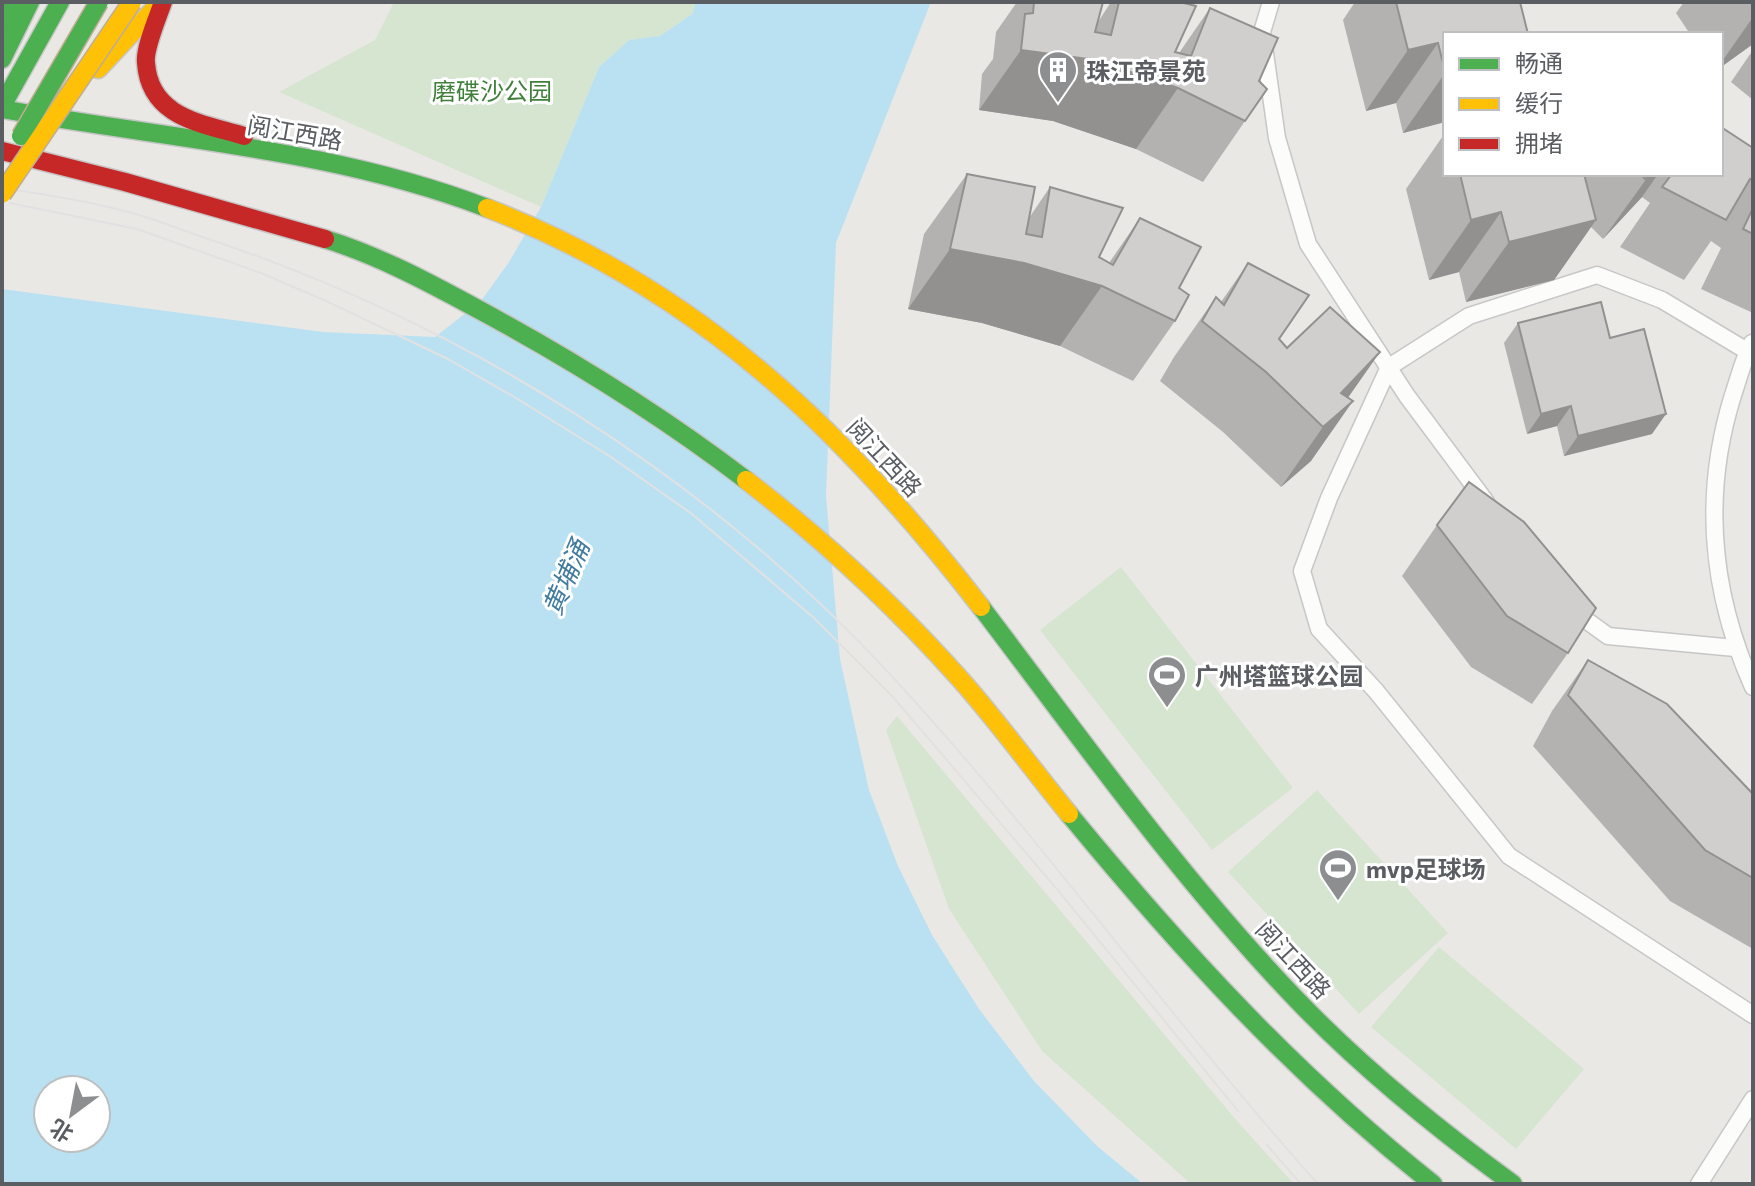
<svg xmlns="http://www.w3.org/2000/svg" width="1755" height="1186" font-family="Commissioner,'Noto Sans SC',sans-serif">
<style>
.green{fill:#d5e5d0}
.water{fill:#bae1f2;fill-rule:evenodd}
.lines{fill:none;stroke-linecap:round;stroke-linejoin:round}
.street-casing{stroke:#c6c7c6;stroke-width:19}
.fast-casing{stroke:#c6c6c6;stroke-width:21}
.slow-casing{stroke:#c6c6c6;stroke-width:21}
.jam-casing{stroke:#c6c6c6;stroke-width:21}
.street{stroke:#fcfcfb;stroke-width:16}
.fast{stroke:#4caf50;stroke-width:18}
.slow{stroke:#ffc107;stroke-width:18}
.jam{stroke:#c62828;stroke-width:18}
.tram{stroke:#e2e1e1;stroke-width:2}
.fast-bridge-casing{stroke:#bfad94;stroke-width:21;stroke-linecap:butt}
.slow-bridge-casing{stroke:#bfad94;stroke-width:21;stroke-linecap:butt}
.fast-bridge{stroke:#4caf50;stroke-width:18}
.slow-bridge{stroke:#ffc107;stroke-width:18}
.wall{fill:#b4b2b0}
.shaded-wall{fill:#929190}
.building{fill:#d1cfcd;stroke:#929190;stroke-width:2}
.labels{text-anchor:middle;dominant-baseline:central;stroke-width:6;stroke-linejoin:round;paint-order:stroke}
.poi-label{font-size:24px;font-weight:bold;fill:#5a5e62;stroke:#fff;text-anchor:start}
.park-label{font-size:24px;fill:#40803b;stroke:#fff}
.street-label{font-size:24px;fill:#5a5e62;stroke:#fff}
.water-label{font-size:26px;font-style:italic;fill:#427ba0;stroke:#fff}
</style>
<rect width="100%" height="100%" fill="#eae8e4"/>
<g class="green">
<polygon points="394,2 696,2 692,14 660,36 629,40 599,67 541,207 279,92 375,40"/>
<polygon points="1121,567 1293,788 1212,850 1040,630"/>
<polygon points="897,716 1237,1121 1294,1184 1191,1184 1042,1051 949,909 886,730"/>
<polygon points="1317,790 1448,933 1359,1014 1228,872"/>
<polygon points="1439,947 1584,1069 1516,1149 1371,1027"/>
</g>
<path class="water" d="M 696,2 L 931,2 L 836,243 L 826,496 L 840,659 L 869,790 L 898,866 L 932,935 L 979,1009 L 1034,1081 L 1097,1146 L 1143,1184 L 2,1184 L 2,289 L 323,332 L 435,337 L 481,301 L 509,262 L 541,207 L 599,67 L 629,40 L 660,36 L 692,14 ZM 48,1090 L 96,1090 L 96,1138 L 48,1138 Z"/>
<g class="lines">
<defs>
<g id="street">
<polyline points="1271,2 1262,32 1277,138 1308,244 1407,396 1486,502"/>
<path d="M 1752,343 C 1743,359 1739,378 1733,395 C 1702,494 1711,593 1753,687"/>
<polyline points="1747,351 1662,300 1597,275 1469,316 1389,367 1329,498 1302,571 1319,629 1376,691 1509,856 1753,1015"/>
<polyline points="1572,610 1608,636 1735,648"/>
<polyline points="1699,1184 1753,1099"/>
</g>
<g id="fast">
<polyline points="2,26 12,2"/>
<polyline points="2,59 30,2"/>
<polyline points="2,106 60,2"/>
<path d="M 2,109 C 165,139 331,148 487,208"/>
<path d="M 325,239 C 377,255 426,281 474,307 C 569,358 661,415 746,480"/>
<path d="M 981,607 C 1082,740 1180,878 1296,999 C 1362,1068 1436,1128 1513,1184"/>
<path d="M 1069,814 C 1181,950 1295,1075 1433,1184"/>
</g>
<g id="slow">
<polyline points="98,69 157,6"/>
<path d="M 487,208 C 698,289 845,431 981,607"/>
<path d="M 746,480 C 824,540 896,607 961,680 C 999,723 1033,770 1069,814"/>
</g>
<g id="jam">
<path d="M 163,2 C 158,17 144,49 146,63 C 150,118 202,123 244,136"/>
<polyline points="2,151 125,182 325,239"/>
</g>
</defs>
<use href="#street" class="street-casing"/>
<use href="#fast" class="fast-casing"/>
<use href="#slow" class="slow-casing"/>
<use href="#jam" class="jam-casing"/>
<use href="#street" class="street"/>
<use href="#fast" class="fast"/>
<use href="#slow" class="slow"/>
<use href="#jam" class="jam"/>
<g class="tram">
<path d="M 15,190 C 56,196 98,203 139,215 C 163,222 187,232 211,240 C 463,324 707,477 888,672 C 1040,836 1169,1018 1318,1184"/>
<polyline points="10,203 137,229 261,273 326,301 448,359 516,398 611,457 692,514 814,618 893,697 1056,888 1238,1111"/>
<polyline points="1267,1145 1301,1184"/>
</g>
<defs>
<polyline id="fast-bridge" points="21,136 99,2"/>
<polyline id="slow-bridge" points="2,194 132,2"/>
</defs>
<use href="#fast-bridge" class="fast-bridge-casing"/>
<use href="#slow-bridge" class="slow-bridge-casing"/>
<use href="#fast-bridge" class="fast-bridge"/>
<use href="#slow-bridge" class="slow-bridge"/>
</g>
<g class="wall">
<polygon points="1017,2 1103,2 1098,22 1111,2 1180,2 1175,52 1179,53 1210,8 1259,81 1245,121 1203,182 1136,149 1053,121 979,110 982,74 993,59 996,32"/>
<polygon points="1355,2 1520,2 1445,34 1445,122 1403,133 1396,103 1366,111 1343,20"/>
<polygon points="1684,2 1753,2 1753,44 1721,67 1721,34 1690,34 1676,13"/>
<polygon points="1753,50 1753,100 1731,82"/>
<polygon points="1445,133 1445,174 1721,174 1753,148 1753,313 1701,289 1721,248 1711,241 1684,280 1620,247 1650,203 1642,197 1603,239 1591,227 1554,280 1466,302 1459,272 1429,280 1406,189"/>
<polygon points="967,174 1029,218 1050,187 1099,257 1109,263 1140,218 1179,288 1175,321 1133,381 1060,346 982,323 908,309 924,234"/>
<polygon points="1248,263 1279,339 1287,348 1348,397 1311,461 1281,487 1223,432 1160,381 1174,357 1216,297 1221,302"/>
<polygon points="1518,323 1610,338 1652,434 1564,456 1557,426 1527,434 1504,343"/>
<polygon points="1437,525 1568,653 1532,704 1471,667 1402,576"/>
<polygon points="1588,660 1753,794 1753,949 1670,901 1533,746 1552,711"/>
</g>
<g class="shaded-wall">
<polygon points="1753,17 1753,44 1721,67 1721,63"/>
<polygon points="1438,43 1396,103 1366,111 1408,50"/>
<polygon points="1021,50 1095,60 1178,88 1136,149 1053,121 979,110"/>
<polygon points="1445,73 1445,122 1403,133"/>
<polygon points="1650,174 1658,174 1642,197 1603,239"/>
<polygon points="1501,212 1459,272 1429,280 1471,220"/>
<polygon points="1596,220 1554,280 1466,302 1509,242"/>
<polygon points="950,249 1024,263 1102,286 1060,346 982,323 908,309"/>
<polygon points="1380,352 1338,412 1353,401 1311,461 1281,487 1323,427 1341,393"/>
<polygon points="1571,406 1557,426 1527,434 1541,414"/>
<polygon points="1666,414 1652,434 1564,456 1578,436"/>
</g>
<g class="building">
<polygon points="1034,2 1103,2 1095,32 1111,35 1119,2 1180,2 1196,6 1175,52 1191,56 1210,8 1278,38 1259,81 1267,89 1245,121 1178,88 1095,60 1021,50 1025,14 1033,13"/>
<polygon points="1396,2 1520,2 1528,34 1445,34 1445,71 1438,43 1408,50"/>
<polygon points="1721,127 1753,148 1753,181 1750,179 1726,220 1662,187 1672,174 1721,174"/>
<polygon points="967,174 1035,187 1026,234 1042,237 1050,187 1123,208 1099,257 1113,265 1140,218 1201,247 1179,288 1189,295 1175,321 1102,286 1024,263 950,249"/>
<polygon points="1460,174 1584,174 1596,220 1509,242 1501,212 1471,220"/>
<polygon points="1641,174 1650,174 1645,179"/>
<polygon points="1753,208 1753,234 1743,229"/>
<polygon points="1248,263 1309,295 1279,339 1287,348 1330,307 1380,352 1341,393 1353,401 1323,427 1266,372 1202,321 1216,297 1224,305"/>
<polygon points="1601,302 1610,338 1644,329 1666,414 1578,436 1571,406 1541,414 1518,323"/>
<polygon points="1469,482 1524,522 1596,608 1568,653 1507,616 1437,525"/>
<polygon points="1588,660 1667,704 1753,794 1753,878 1705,850 1568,695"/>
</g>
<defs>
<symbol id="building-pin" viewBox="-11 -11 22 30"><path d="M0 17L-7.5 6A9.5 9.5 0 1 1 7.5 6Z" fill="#8c8e90" stroke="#fff"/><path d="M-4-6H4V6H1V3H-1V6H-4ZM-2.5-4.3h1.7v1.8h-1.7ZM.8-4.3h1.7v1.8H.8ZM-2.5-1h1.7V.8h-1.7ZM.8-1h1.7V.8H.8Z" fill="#fff"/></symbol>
<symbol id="stadium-pin" viewBox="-11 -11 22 30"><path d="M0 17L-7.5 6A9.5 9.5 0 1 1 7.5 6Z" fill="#8c8e90" stroke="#fff"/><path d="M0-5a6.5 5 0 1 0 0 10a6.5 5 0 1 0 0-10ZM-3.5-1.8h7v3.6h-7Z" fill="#fff"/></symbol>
</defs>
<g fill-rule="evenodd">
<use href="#building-pin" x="1036" y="48" width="44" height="60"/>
<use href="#stadium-pin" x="1145" y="653" width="44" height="60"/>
<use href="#stadium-pin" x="1316" y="846" width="44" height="60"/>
</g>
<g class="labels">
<g class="poi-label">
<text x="1086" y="70">珠江帝景苑</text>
<text x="1195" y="675">广州塔篮球公园</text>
<text x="1366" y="868">mvp足球场</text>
</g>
<g class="park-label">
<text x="492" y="90">磨碟沙公园</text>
</g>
<g class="street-label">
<text transform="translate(295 132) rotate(10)">阅江西路</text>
<text transform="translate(885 457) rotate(47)">阅江西路</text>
<text transform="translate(1294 959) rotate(47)">阅江西路</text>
</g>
<g class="water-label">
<text transform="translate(565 577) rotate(-67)">黄埔涌</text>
</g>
</g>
<rect width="1755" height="1186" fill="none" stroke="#5a5e62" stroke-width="8"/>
<rect x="1443" y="32" width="280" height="144" fill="#ffffff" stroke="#bdbfc0" stroke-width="2"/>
<rect x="1459" y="58" width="40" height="12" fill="#4caf50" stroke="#bdbfc0" stroke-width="2"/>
<text x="1515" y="72" font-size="24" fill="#5a5e62">畅通</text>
<rect x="1459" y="98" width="40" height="12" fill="#ffc107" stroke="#bdbfc0" stroke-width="2"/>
<text x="1515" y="112" font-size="24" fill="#5a5e62">缓行</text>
<rect x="1459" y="138" width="40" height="12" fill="#c62828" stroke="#bdbfc0" stroke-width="2"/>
<text x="1515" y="152" font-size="24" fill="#5a5e62">拥堵</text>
<g transform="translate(72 1114) rotate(212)"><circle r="38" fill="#ffffff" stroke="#bdbfc0" stroke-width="2"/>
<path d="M0-6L14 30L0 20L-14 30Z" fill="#8c8e90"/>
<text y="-12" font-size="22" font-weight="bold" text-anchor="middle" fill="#5a5e62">北</text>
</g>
</svg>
